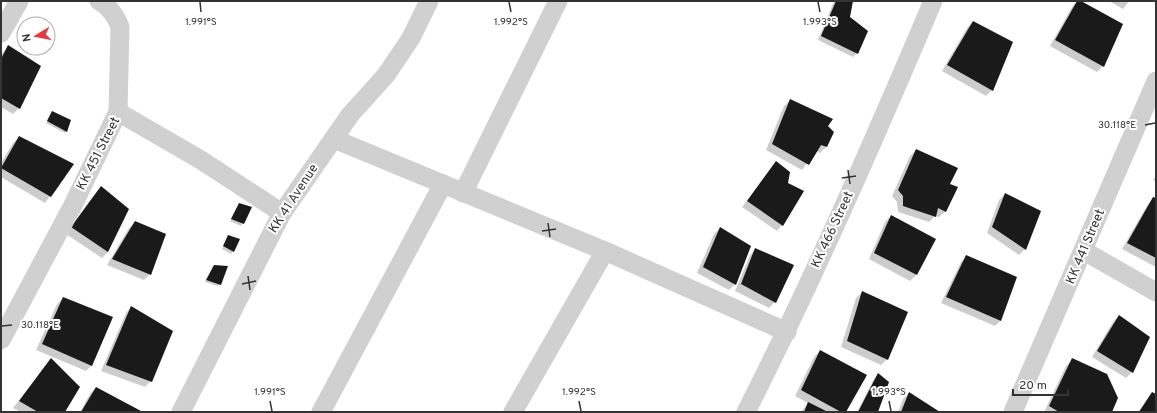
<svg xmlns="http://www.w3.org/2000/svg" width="1157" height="413" font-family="Overpass,sans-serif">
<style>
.shadow{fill:#0003}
.building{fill:#1a1a1a}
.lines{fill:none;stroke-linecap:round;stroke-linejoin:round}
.street{stroke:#d0d0d0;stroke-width:19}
.ticks{fill:none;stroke:#333;stroke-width:1.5}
.labels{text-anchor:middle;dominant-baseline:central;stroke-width:4;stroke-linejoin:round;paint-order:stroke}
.street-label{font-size:13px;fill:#333;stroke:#fff}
.ticks-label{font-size:10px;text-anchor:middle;fill:#333;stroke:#fff;stroke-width:4;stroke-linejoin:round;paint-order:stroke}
</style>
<rect width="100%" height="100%" fill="#fff"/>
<g class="shadow">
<polygon points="834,1 852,1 849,18 857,53 853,57 818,40"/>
<polygon points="1078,1 1103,66 1097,72 1050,46 1072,7"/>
<polygon points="1109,1 1129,1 1123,9"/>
<polygon points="973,22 992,90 986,96 942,71 967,28"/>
<polygon points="8,47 19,108 13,114 1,107 1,55"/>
<polygon points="790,100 826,126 826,147 820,153 816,151 802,170 766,150 784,106"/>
<polygon points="52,112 66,132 65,133 46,123"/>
<polygon points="19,137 72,165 45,203 1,177 1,163 13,143"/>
<polygon points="916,150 949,185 946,211 939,217 935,216 929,222 898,212 897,202 892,196 910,156"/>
<polygon points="776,162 782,225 777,231 742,207"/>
<polygon points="1156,176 1156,181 1153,180"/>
<polygon points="101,187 128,209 108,252 102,258 66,234"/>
<polygon points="1005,194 1025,249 1019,255 987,233 999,200"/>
<polygon points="1154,198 1156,199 1156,267 1122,249 1148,204"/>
<polygon points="238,206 250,207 241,226 230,221"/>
<polygon points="891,216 935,239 916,275 910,281 869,259 885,222"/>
<polygon points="135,222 150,274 144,280 107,265 129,228"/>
<polygon points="720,228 735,284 729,290 697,273 714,234"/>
<polygon points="229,236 239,240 231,254 222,249"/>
<polygon points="756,249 775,302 769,308 735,291 750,255"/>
<polygon points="967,256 1001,320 995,326 941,303 961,262"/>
<polygon points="214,266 220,284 218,286 205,282"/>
<polygon points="862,292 887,359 881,365 841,347 856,298"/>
<polygon points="63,298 92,365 86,371 36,350 57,304"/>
<polygon points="131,307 151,381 145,387 101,371 126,313"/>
<polygon points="1119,316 1149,337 1132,372 1126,378 1092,357 1113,322"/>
<polygon points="820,351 845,412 801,412 808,403 795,396 814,357"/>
<polygon points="1072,360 1111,412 1044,412 1066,366"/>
<polygon points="46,365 63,412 21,412 13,408"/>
<polygon points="878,375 877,412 857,412 874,379"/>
<polygon points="96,388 140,412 80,412 90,394"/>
<polygon points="909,393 938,412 898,412 903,399"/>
<polygon points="1152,393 1156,395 1156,412 1138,412"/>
</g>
<g class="building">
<polygon points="836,1 853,1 850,17 868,31 858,54 821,36"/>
<polygon points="1077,1 1081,1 1123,24 1104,67 1055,40"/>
<polygon points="973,21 1013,42 993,91 947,65"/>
<polygon points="8,45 41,66 20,109 1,98 1,59"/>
<polygon points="790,99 833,119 828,126 834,132 827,147 821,145 809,165 772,144"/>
<polygon points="52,111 71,120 67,132 47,121"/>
<polygon points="19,136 74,164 51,197 1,168"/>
<polygon points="916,149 958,168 950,184 958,187 946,212 938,208 936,217 903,206 903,196 898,190"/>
<polygon points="776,161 790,172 788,183 804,191 783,226 747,201"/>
<polygon points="101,186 129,209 108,252 71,227"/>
<polygon points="1005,193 1041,211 1026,250 992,227"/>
<polygon points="1153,197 1156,198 1156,258 1127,243"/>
<polygon points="239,203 252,207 244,224 231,219"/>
<polygon points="891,215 936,239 917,275 874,253"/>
<polygon points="135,221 166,234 151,275 112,259"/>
<polygon points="720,227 751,246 736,285 703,267"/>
<polygon points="228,235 240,239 234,252 223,246"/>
<polygon points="755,248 794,265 776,303 741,284"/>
<polygon points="966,255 1017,277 1001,321 946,297"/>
<polygon points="214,265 228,266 221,285 206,280"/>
<polygon points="862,291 908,312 888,360 847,341"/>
<polygon points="63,297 113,317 92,366 42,344"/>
<polygon points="131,306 173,331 152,382 106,365"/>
<polygon points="1119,315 1150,337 1133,373 1097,351"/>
<polygon points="820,350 867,375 846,412 841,412 801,390"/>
<polygon points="51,358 80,387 65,412 38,412 19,401"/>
<polygon points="1072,358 1107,374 1118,398 1112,412 1059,412 1049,406"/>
<polygon points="878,373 889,382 878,412 858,412"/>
<polygon points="96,387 141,411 141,412 81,412"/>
<polygon points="909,392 940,412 901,412"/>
<polygon points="1152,392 1156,394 1156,412 1139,412"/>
<polygon points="808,402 828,412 804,412"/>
</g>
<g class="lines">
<g class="street">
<path d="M 99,1 C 110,7 115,15 120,27 L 118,112"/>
<polyline points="1,33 19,1"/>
<polyline points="334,139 605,251 787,332"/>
<polyline points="463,193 558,1"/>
<polyline points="1084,251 1156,292"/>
<polyline points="1,340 73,205 118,112 201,160 282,213"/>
<polyline points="181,412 282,213 350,115 386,75 411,38 429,1"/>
<polyline points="321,412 443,184"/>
<polyline points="513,412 605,251"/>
<path d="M 746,412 C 814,278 874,140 933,1"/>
<polyline points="1013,412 1156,81"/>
</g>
</g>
<path class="ticks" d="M 200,2 L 201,12M 509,2 L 511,12M 818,2 L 820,12M 1145,125 L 1155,123M 848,170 L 850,184M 842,178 L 856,176M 548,223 L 550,237M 542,231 L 556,229M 248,276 L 250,290M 242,284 L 256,281M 2,326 L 12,325M 270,401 L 272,411M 579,401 L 581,411M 889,401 L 891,411"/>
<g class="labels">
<g class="street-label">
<text transform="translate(99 154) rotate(-63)">KK 451 Street</text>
<text transform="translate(294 199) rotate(-57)">KK 41 Avenue</text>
<text transform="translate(833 230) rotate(-65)">KK 466 Street</text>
<text transform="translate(1086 247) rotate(-67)">KK 441 Street</text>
</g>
</g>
<g class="ticks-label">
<text x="201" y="25">1.991°S</text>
<text x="511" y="25">1.992°S</text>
<text x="820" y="25">1.993°S</text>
<text x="1117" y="128">30.118°E</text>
<text x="40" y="328">30.118°E</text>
<text x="270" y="395">1.991°S</text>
<text x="579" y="395">1.992°S</text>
<text x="889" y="395">1.993°S</text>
</g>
<rect width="1157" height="413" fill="none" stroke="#333333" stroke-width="4"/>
<g transform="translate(36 36) rotate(260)"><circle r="19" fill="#ffffff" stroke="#adadad"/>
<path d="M0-3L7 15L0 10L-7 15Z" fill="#e63946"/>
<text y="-6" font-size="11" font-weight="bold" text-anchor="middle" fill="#333333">N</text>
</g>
<path d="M1013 389v6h55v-6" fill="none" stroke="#333333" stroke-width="2"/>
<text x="1019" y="389" font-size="12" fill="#333333" stroke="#ffffff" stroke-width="3" paint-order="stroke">20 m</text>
</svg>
